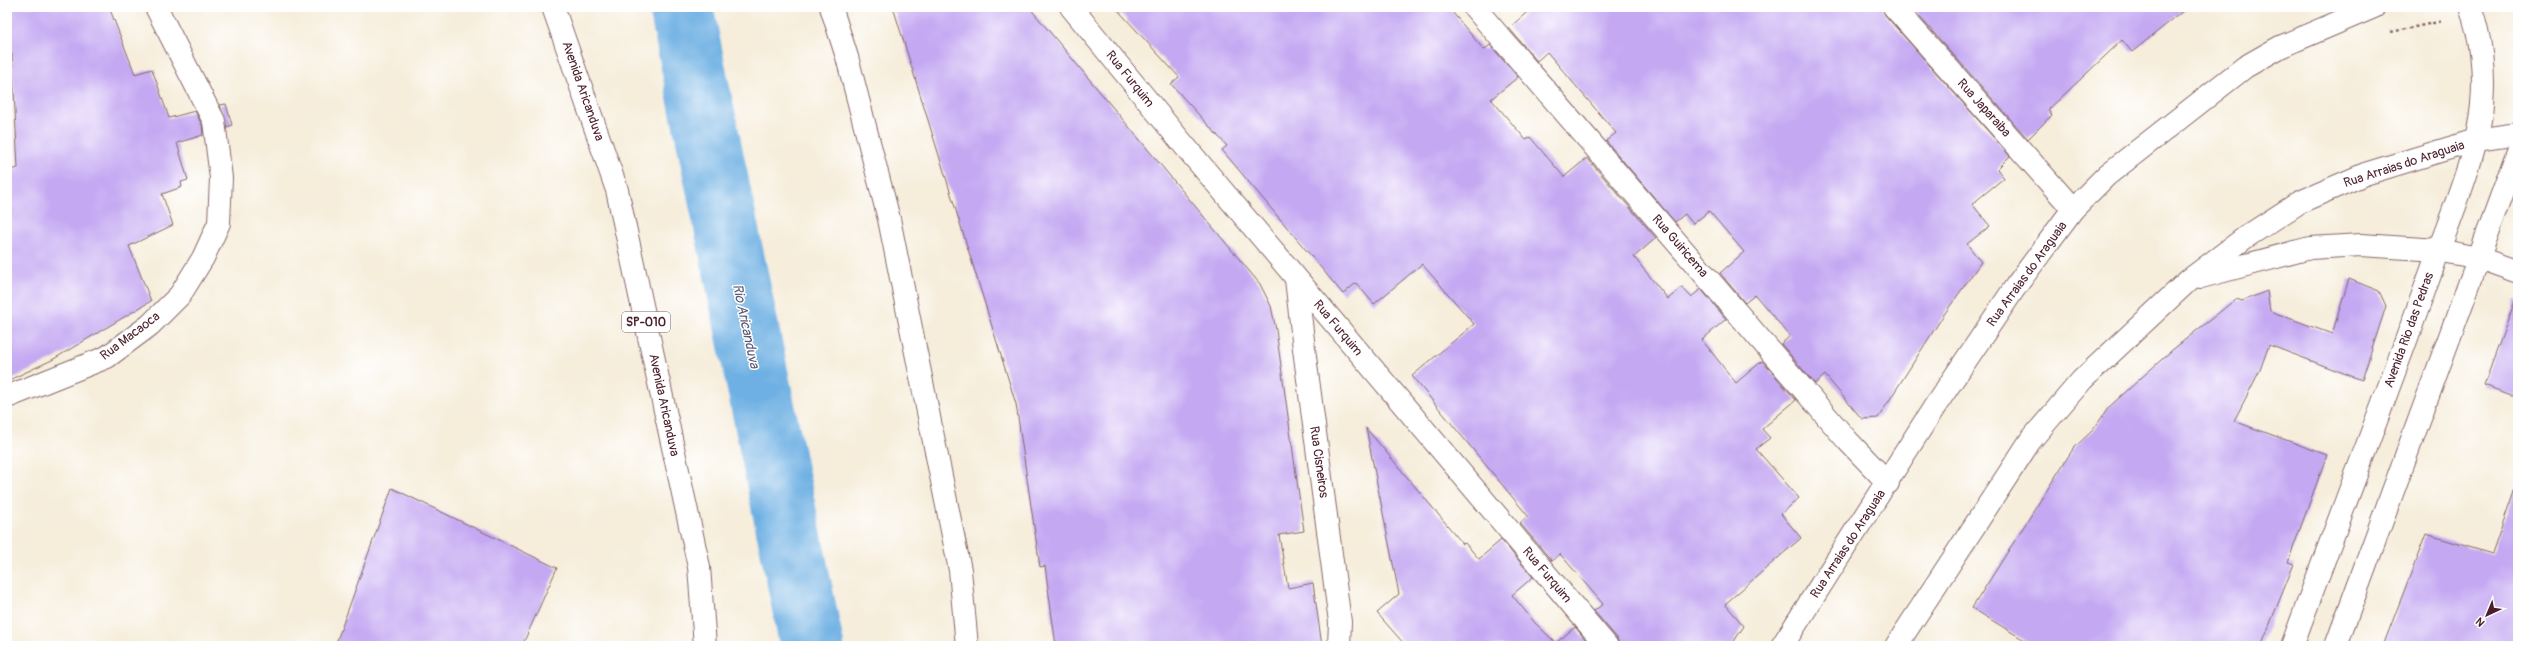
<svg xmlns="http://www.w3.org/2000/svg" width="2525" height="653" font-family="Pangolin,sans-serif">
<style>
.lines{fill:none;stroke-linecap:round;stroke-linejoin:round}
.river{stroke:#6eb0e3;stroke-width:64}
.building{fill:#c4a8f2}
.minor-casing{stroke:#866768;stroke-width:24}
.major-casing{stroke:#866768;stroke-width:24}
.highway-casing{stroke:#866768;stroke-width:24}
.path{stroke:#866768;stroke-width:2.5;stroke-dasharray:3 3;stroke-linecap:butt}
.minor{stroke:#fff;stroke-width:22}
.major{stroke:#fff;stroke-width:22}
.highway{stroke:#fff;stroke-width:22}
.labels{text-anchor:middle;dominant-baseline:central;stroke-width:3;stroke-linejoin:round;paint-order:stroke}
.shield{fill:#fff;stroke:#80626b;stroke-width:1}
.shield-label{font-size:12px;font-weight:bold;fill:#4a1f2b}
.street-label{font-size:13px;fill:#4a1f2b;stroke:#fff}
.water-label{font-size:14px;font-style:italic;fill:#585975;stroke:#fff}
</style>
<rect width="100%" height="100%" fill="#fff"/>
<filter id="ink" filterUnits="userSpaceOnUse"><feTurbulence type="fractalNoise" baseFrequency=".025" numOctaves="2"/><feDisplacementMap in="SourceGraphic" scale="8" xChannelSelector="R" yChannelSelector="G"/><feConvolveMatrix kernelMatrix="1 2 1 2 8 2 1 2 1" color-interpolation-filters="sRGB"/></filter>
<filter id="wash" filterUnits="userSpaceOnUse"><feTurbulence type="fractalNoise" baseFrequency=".012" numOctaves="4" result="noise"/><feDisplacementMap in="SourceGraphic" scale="16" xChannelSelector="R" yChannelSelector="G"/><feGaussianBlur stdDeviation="0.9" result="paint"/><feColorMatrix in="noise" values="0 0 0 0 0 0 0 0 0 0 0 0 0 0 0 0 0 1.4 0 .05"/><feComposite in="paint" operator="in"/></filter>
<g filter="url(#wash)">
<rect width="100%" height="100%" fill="#f6edda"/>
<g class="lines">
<polyline class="river" points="681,7 812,646"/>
</g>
<g id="blocks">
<g class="building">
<polygon points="10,7 109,7 135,74 152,69 169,118 195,111 202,125 203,135 177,143 188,180 181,182 182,187 162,194 173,225 129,246 151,301 52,360 7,381 7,171 18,168 12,54 7,53 7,14 11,14"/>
<polygon points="893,7 1029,7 1260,284 1271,306 1276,330 1304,531 1279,535 1288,588 1313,583 1322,646 1056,646 1045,566 1040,567 1016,404"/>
<polygon points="1115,7 1448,7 1484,50 1490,45 1518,77 1491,99 1526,140 1530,137 1564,177 1587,158 1656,238 1634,257 1668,299 1682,287 1691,297 1701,289 1726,319 1702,340 1736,383 1762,361 1796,400 1762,429 1770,438 1756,449 1799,498 1781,514 1801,538 1725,604 1744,626 1731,646 1619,646 1617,638 1594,611 1603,604 1560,554 1552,561 1520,523 1528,516 1412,376 1474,324 1422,264 1374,304 1356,283 1343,294 1222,150 1227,146 1171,84 1179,77"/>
<polygon points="1533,7 1882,7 1885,15 2010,156 1997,169 2004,178 1972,204 1990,226 1967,244 1981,262 1943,316 1878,418 1862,419 1825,375 1815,384 1781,344 1790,336 1755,295 1745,303 1720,273 1744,252 1709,211 1693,224 1685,214 1675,222 1606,141 1616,133 1547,52 1537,61 1509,28"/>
<polygon points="1911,7 2188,7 2132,52 2122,40 2048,110 2052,115 2028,139"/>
<polygon points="226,104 232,125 227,127 220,105"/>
<polygon points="2349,279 2379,291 2386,306 2362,380 2269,345 2260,370 2234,421 2327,455 2288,562 2294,564 2261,646 2034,646 1972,608 2073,449 2093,430 2109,407 2171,351 2236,299 2242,301 2267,291 2270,311 2332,334"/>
<polygon points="2515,301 2518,301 2518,398 2484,385"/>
<polygon points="1366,428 1463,544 1465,543 1479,559 1501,540 1533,577 1512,595 1535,623 1556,643 1575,627 1591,646 1406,646 1377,613 1399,594"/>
<polygon points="392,488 557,568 522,646 335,646"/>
<polygon points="2514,491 2518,492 2518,646 2383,646 2426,534 2492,554"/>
</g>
</g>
</g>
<g filter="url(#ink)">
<use href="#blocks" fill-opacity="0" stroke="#866768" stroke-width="1"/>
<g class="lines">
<defs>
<g id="minor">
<polyline points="1071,7 1178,138 1607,646"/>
<polyline points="1474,7 1847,440 1888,483"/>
<polyline points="1894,7 2073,209"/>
<polyline points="1296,279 1304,349 1340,622 1339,646"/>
<polyline points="7,397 107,357 150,325 180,295 203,258 219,223 221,178 214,121 156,7"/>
</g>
<g id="major">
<polyline points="2201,277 2310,248 2361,245 2438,250 2479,258 2518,272"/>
<polyline points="1782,646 1935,406 2016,286 2073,209 2107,175 2245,67 2280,47 2374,7"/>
<polyline points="1896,646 2030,441 2082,380 2189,280 2246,237 2300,202 2365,174 2476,140 2518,134"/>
<path d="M 2292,646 C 2338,521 2386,397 2431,272 C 2448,222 2478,155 2482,104 C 2485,73 2481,36 2470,7"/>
<polyline points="2336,646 2518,151"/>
</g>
<g id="highway">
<polyline points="553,7 617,190 699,567 705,646"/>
<polyline points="831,7 847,57 889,219 960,570 967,646"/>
</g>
</defs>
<use href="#minor" class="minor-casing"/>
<use href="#major" class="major-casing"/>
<use href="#highway" class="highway-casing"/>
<g class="path">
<polyline points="2503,9 2512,7"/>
<polyline points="2391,32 2443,21"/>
</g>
<use href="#minor" class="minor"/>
<use href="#major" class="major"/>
<use href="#highway" class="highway"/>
</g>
</g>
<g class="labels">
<rect class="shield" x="622" y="312" width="48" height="20" rx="3"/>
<g class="shield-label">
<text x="646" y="322">SP-010</text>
</g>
<g class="street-label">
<text transform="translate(1130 79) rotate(51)">Rua Furquim</text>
<text transform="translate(583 91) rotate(71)">Avenida Aricanduva</text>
<text transform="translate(1984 108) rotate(48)">Rua Japaraiba</text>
<text transform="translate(2404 164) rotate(-18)">Rua Arraias do Araguaia</text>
<text transform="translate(1680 246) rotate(49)">Rua Guiricema</text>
<text transform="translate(2027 274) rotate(-54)">Rua Arraias do Araguaia</text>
<text transform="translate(1338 328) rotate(50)">Rua Furquim</text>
<text transform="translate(2409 330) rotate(-70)">Avenida Rio das Pedras</text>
<text transform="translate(130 336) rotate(-37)">Rua Macaoca</text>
<text transform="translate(664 405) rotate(78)">Avenida Aricanduva</text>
<text transform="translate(1319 462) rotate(82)">Rua Cisneiros</text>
<text transform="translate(1848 544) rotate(-57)">Rua Arraias do Araguaia</text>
<text transform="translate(1547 575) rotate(50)">Rua Furquim</text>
</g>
<g class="water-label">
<text transform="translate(746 326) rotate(78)">Rio Aricanduva</text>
</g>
</g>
<rect width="2525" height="653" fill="none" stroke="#fff" stroke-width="24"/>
<g transform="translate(2487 615) rotate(224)" stroke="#ffffff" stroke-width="3" paint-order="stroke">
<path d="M0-3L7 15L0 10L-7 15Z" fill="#4a1f2b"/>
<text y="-6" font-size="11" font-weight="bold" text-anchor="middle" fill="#4a1f2b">N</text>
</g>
</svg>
